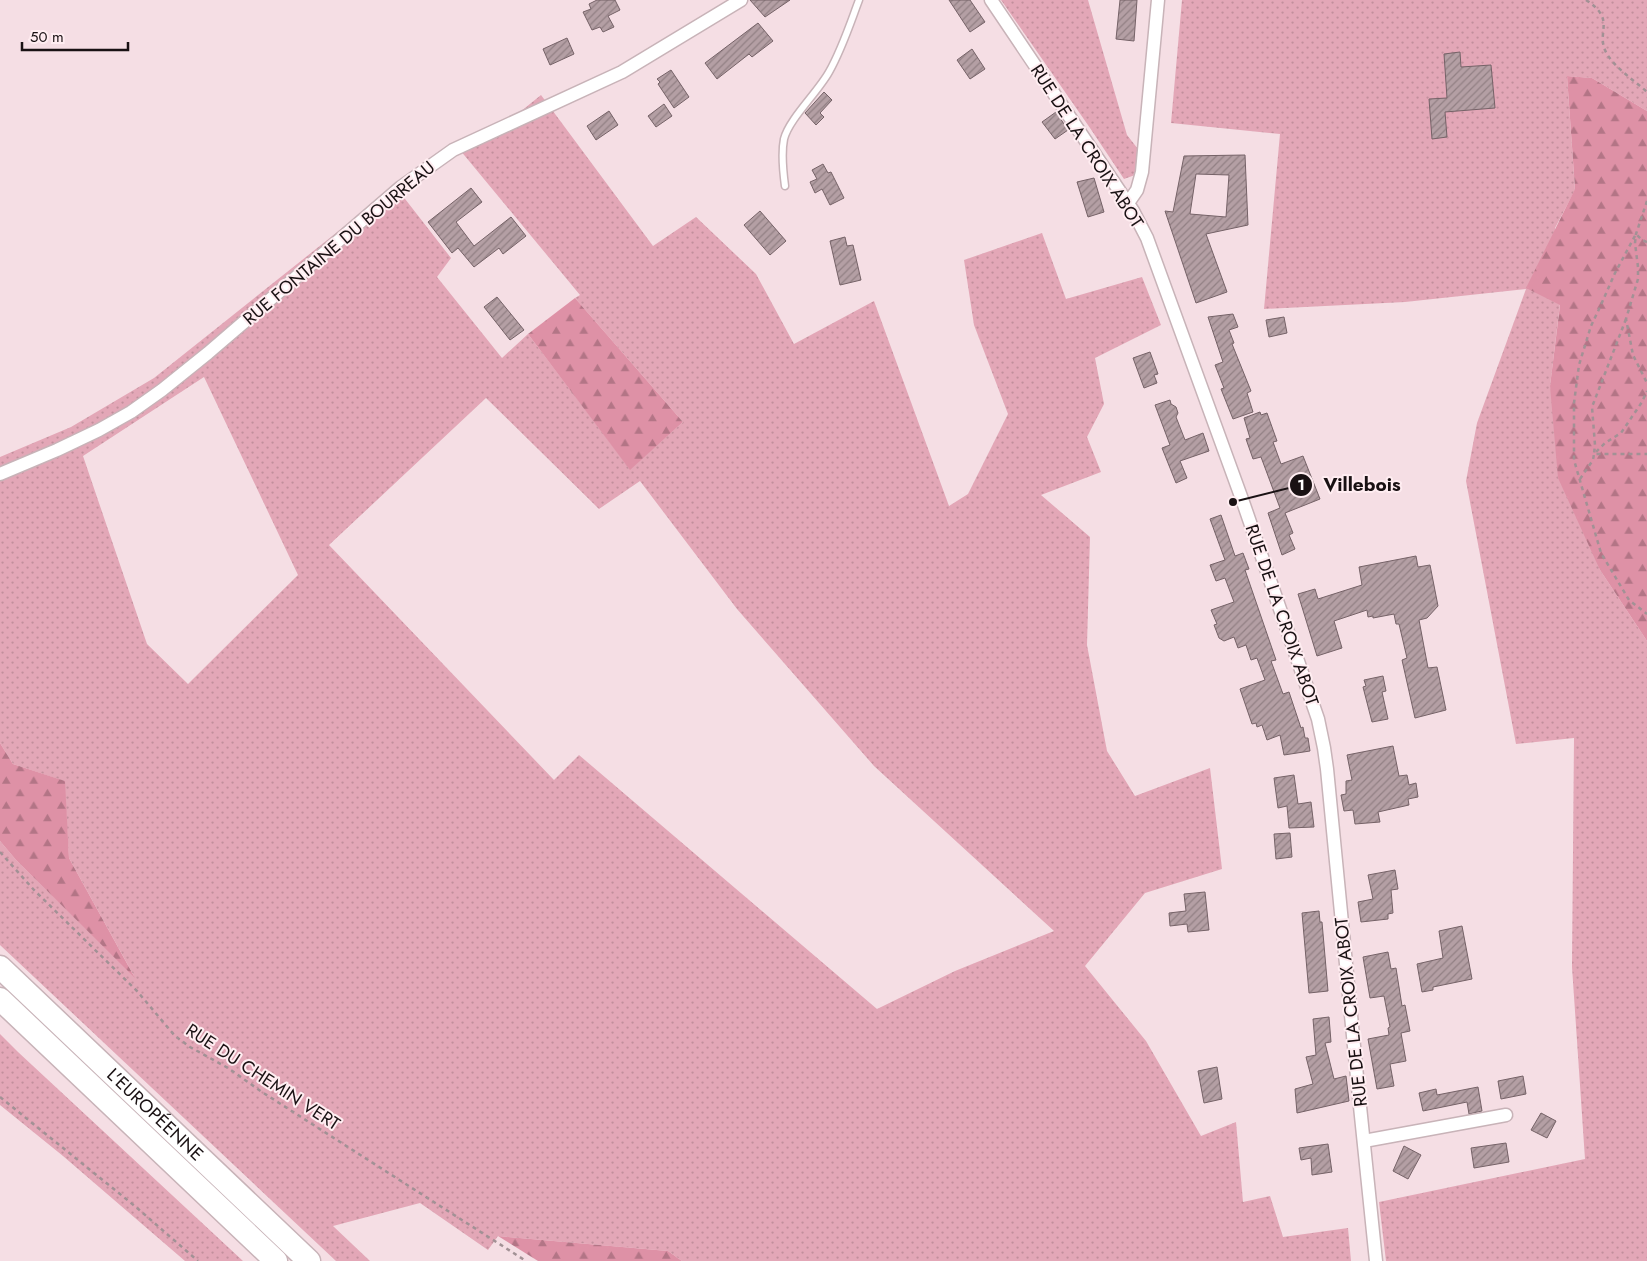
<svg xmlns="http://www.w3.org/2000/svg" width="1647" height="1261" font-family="Jost,sans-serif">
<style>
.green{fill:url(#green-dots);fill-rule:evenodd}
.forest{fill:url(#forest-firs)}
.building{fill:url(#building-hatch);stroke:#756267;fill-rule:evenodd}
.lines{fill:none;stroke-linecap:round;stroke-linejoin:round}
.service-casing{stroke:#c8b3b8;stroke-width:9}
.minor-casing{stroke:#c8b3b8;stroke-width:15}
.motorway-casing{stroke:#c8b3b8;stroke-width:25}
.path{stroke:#a29195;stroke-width:2.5;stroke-dasharray:4 4;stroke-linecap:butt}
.service{stroke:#fff;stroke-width:6}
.minor{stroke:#fff;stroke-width:12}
.motorway{stroke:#fff;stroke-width:22}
.labels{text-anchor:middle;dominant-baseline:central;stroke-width:4;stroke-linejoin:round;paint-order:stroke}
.street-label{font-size:18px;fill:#191113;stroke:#ffedf1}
.leader{fill:none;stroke:#191113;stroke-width:2}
.callout-dot{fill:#191113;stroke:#ffedf1;stroke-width:2}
.mark-label{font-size:15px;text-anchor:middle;font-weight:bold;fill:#fff}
.callout-label{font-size:19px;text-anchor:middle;font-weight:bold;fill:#191113;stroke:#ffedf1;stroke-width:4;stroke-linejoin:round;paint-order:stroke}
</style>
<defs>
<pattern id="green-dots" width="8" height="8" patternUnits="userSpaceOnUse" patternTransform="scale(1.25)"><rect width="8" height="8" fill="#e3a7b7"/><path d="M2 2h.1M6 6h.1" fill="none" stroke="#c28f9c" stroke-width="1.8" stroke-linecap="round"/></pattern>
<pattern id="forest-firs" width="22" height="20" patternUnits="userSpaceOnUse" patternTransform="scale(1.25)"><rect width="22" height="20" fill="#de91a6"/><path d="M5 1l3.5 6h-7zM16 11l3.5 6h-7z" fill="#b37586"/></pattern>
<pattern id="building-hatch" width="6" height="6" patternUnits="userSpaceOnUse" patternTransform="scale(1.25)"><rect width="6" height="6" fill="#b49fa4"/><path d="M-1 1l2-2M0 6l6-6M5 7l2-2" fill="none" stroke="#928084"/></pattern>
</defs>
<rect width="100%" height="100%" fill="#f5dee4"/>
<g class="green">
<polygon points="1001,0 1088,0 1127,135 1138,149 1135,175 1124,179 1090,128"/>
<polygon points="1182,0 1647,0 1647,111 1592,78 1567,76 1575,190 1555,228 1560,304 1550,386 1600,570 1647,641 1647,1261 1386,1261 1379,1202 1585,1159 1572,967 1574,738 1516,744 1466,481 1477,423 1526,289 1405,302 1264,309 1280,134 1171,123"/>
<path d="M 541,95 L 653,246 L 696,217 L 756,274 L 794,344 L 874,301 L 949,506 L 968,494 L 1008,414 L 974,325 L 964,260 L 1042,233 L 1066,299 L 1142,277 L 1161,325 L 1095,358 L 1104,404 L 1087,437 L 1101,472 L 1041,495 L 1090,537 L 1087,645 L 1107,751 L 1135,796 L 1210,768 L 1222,869 L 1145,893 L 1085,966 L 1146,1041 L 1201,1136 L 1236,1122 L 1243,1202 L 1270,1196 L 1283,1237 L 1348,1228 L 1351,1261 L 682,1261 L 668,1251 L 498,1236 L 488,1250 L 420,1203 L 333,1226 L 370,1261 L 336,1261 L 0,945 L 0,841 L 16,860 L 134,976 L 69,858 L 64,781 L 13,764 L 0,743 L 0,457 L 71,427 L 154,378 L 395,186 L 451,258 L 437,277 L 502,358 L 528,334 L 630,469 L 683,422 L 575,298 L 580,295 L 455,144 L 520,112 ZM 204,377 L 298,575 L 188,684 L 147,644 L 83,456 ZM 486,398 L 599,509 L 640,481 L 737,609 L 874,766 L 1054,931 L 955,971 L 877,1009 L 579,755 L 554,780 L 329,545 Z"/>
<polygon points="0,1034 18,1052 243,1261 185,1261 63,1156 0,1105"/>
</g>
<g class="forest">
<polygon points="1567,76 1592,78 1647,111 1647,641 1600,570 1558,478 1550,386 1560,305 1526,288 1575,189"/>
<polygon points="575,298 683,422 630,470 528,334"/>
<polygon points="0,743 13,764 65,781 69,858 135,978 16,860 0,841"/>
<polygon points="498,1236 668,1251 682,1261 538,1261"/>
</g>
<g class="building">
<polygon points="597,0 615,0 620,10 608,16 614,27 603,32 600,27 592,30 583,12 591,9 589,4"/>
<polygon points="750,0 790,0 765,17"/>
<polygon points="949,0 970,0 985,22 970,32"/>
<polygon points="1120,0 1137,0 1134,41 1116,39"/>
<polygon points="758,23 773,41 752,57 749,54 717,79 705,63"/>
<polygon points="567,38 574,54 550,65 543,49"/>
<polygon points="972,49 985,69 970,79 957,60"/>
<polygon points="1460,52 1461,67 1491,65 1495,108 1445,112 1447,137 1432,139 1429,99 1447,98 1444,54"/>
<polygon points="671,70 689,97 674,108 658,84 660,82 657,79"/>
<polygon points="824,92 832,100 820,113 824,117 816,125 805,113"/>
<polygon points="664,104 672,116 656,127 648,116"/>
<polygon points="609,111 618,125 596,140 587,126"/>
<polygon points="1056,112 1068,130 1055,139 1042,122"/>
<path d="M 1245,155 L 1248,225 L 1206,234 L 1227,292 L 1196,303 L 1165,211 L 1173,212 L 1184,156 ZM 1196,174 L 1229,175 L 1226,217 L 1190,214 Z"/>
<polygon points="823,164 828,173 831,172 844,198 830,205 822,189 815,193 810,182 817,179 812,170"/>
<polygon points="1094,178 1104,212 1088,217 1077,182"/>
<polygon points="471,188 482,202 456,222 474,246 511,217 526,236 503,254 499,248 474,267 458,248 452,253 428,222"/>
<polygon points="760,211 786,241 770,255 744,225"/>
<polygon points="845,237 847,246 853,245 861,280 840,285 830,241"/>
<polygon points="497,297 524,330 510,340 484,307"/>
<polygon points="1233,314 1238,327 1229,330 1234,343 1232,344 1251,391 1247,393 1253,412 1233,419 1221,389 1224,388 1215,365 1223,362 1208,317"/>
<polygon points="1284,317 1287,333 1269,337 1266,320"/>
<polygon points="1150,352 1158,374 1154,375 1157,383 1144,388 1133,358"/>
<polygon points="1170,400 1171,404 1176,407 1178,413 1176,417 1185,440 1203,433 1209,451 1180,461 1187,478 1176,483 1162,448 1170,445 1155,405"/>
<polygon points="1260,412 1261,415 1267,413 1277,441 1273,442 1281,464 1303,456 1320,499 1285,513 1293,533 1289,535 1295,549 1282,555 1268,513 1280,508 1261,457 1253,459 1246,439 1250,438 1244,418"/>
<polygon points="1221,515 1235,556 1243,553 1249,569 1245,570 1276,660 1271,661 1283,694 1289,692 1301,728 1303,727 1305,738 1308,738 1310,751 1284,755 1280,735 1267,740 1262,725 1257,727 1256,723 1252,724 1240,689 1265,680 1257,658 1251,660 1246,645 1238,648 1234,637 1224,641 1219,638 1214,625 1217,624 1211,610 1234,602 1225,578 1216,581 1210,565 1225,560 1210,519"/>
<polygon points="1416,556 1418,567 1430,565 1438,606 1427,618 1419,620 1428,668 1437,667 1446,710 1415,718 1402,660 1407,658 1399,624 1396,624 1394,614 1373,618 1373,616 1368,617 1367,610 1334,621 1342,648 1317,656 1298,594 1315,589 1318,599 1362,585 1359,567"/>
<polygon points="1383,676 1386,691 1382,692 1388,719 1372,722 1363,687 1366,686 1364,680"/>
<polygon points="1393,746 1399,776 1407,775 1409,785 1416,783 1418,797 1408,799 1409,805 1378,812 1380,822 1355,824 1353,810 1344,811 1341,795 1346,794 1346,781 1352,780 1347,755"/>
<polygon points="1294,775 1298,804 1311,802 1314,827 1289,828 1287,806 1278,808 1274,778"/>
<polygon points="1290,833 1292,857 1276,859 1274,834"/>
<polygon points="1395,870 1398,889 1391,890 1393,913 1388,914 1388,919 1361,922 1358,902 1373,899 1368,875"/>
<polygon points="1205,892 1209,930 1188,932 1187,924 1170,926 1169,913 1186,911 1184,894"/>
<polygon points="1319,911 1320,922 1322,922 1328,991 1309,993 1302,913"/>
<polygon points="1462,926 1472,979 1433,987 1433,990 1422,992 1417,964 1443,958 1439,931"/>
<polygon points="1388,952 1391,969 1396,968 1402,1006 1405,1005 1410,1031 1401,1033 1406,1061 1390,1064 1394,1086 1377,1089 1368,1039 1389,1035 1388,1028 1390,1027 1384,996 1370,998 1363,957"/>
<polygon points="1329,1017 1331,1042 1325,1043 1334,1079 1346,1076 1349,1101 1297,1113 1295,1089 1313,1084 1306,1057 1316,1055 1313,1019"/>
<polygon points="1217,1067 1222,1099 1204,1103 1198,1071"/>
<polygon points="1523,1076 1526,1094 1501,1099 1498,1081"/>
<polygon points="1478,1087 1482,1111 1469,1114 1467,1102 1423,1111 1419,1093 1436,1089 1437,1095"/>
<polygon points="1541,1113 1556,1121 1547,1138 1531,1130"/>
<polygon points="1506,1143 1509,1162 1474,1168 1471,1148"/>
<polygon points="1328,1144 1332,1172 1312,1175 1311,1158 1301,1160 1299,1148"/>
<polygon points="1404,1146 1421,1155 1408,1179 1393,1171"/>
</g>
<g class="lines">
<defs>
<path id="service" d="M 785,186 C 783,171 781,154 784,139 C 789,119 818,92 829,72 C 842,49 850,24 859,0"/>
<g id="minor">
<polyline points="991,0 1133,211 1147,238 1243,502 1318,719 1324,748 1327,769 1358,1087 1376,1261"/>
<polyline points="1128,203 1137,190 1142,172 1158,0"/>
<polyline points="0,474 57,450 99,430 131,412 162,390 208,353 401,187 453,150 622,72 741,0"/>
<polyline points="1364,1141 1506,1115"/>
</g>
<g id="motorway">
<path id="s1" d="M 0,967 L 309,1261"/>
<polyline points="0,999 276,1261"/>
</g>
</defs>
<use href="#service" class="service-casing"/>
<use href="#minor" class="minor-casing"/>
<use href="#motorway" class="motorway-casing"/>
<g class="path">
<path d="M 1586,0 C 1618,21 1594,32 1607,54 C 1616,69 1634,80 1647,92"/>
<polyline points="1647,201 1636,234 1635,243 1638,267 1638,279 1626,319 1633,355 1647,383"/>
<polyline points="1647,242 1642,240 1636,234 1615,273 1600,307 1591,326 1579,365 1574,403 1574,460 1601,553 1629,600 1647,614"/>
<polyline points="1626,319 1592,407 1595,445 1594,454 1647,454"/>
<polyline points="1580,479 1593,460 1594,454 1605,443 1621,433 1642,402 1647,391"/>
<polyline points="0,852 34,890 137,991 175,1036 190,1047 228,1068 262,1092 526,1261"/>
<polyline points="0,1097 136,1207 198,1261"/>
</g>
<use href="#service" class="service"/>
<use href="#minor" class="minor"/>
<use href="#motorway" class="motorway"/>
</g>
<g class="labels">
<g class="street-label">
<text transform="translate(1087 146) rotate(57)">RUE DE LA CROIX ABOT</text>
<text transform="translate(339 243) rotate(-40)">RUE FONTAINE DU BOURREAU</text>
<text transform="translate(1282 615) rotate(71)">RUE DE LA CROIX ABOT</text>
<text transform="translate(1351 1012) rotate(-96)">RUE DE LA CROIX ABOT</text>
<text transform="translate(263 1077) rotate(33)">RUE DU CHEMIN VERT</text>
<text stroke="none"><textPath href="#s1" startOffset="214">L'EUROPÉENNE</textPath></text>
</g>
</g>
<path class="leader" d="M1233 502L1301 485"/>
<g class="callout-dot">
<circle cx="1233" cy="502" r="5"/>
<circle cx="1301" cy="485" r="12"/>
</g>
<g class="mark-label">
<text x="1301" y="490">1</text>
</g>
<g class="callout-label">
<text x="1362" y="491">Villebois</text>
</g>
<path d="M22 42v8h106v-8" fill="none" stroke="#191113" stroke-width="2.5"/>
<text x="30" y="42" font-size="15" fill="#191113" stroke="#ffedf1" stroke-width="4" paint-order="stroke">50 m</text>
</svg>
